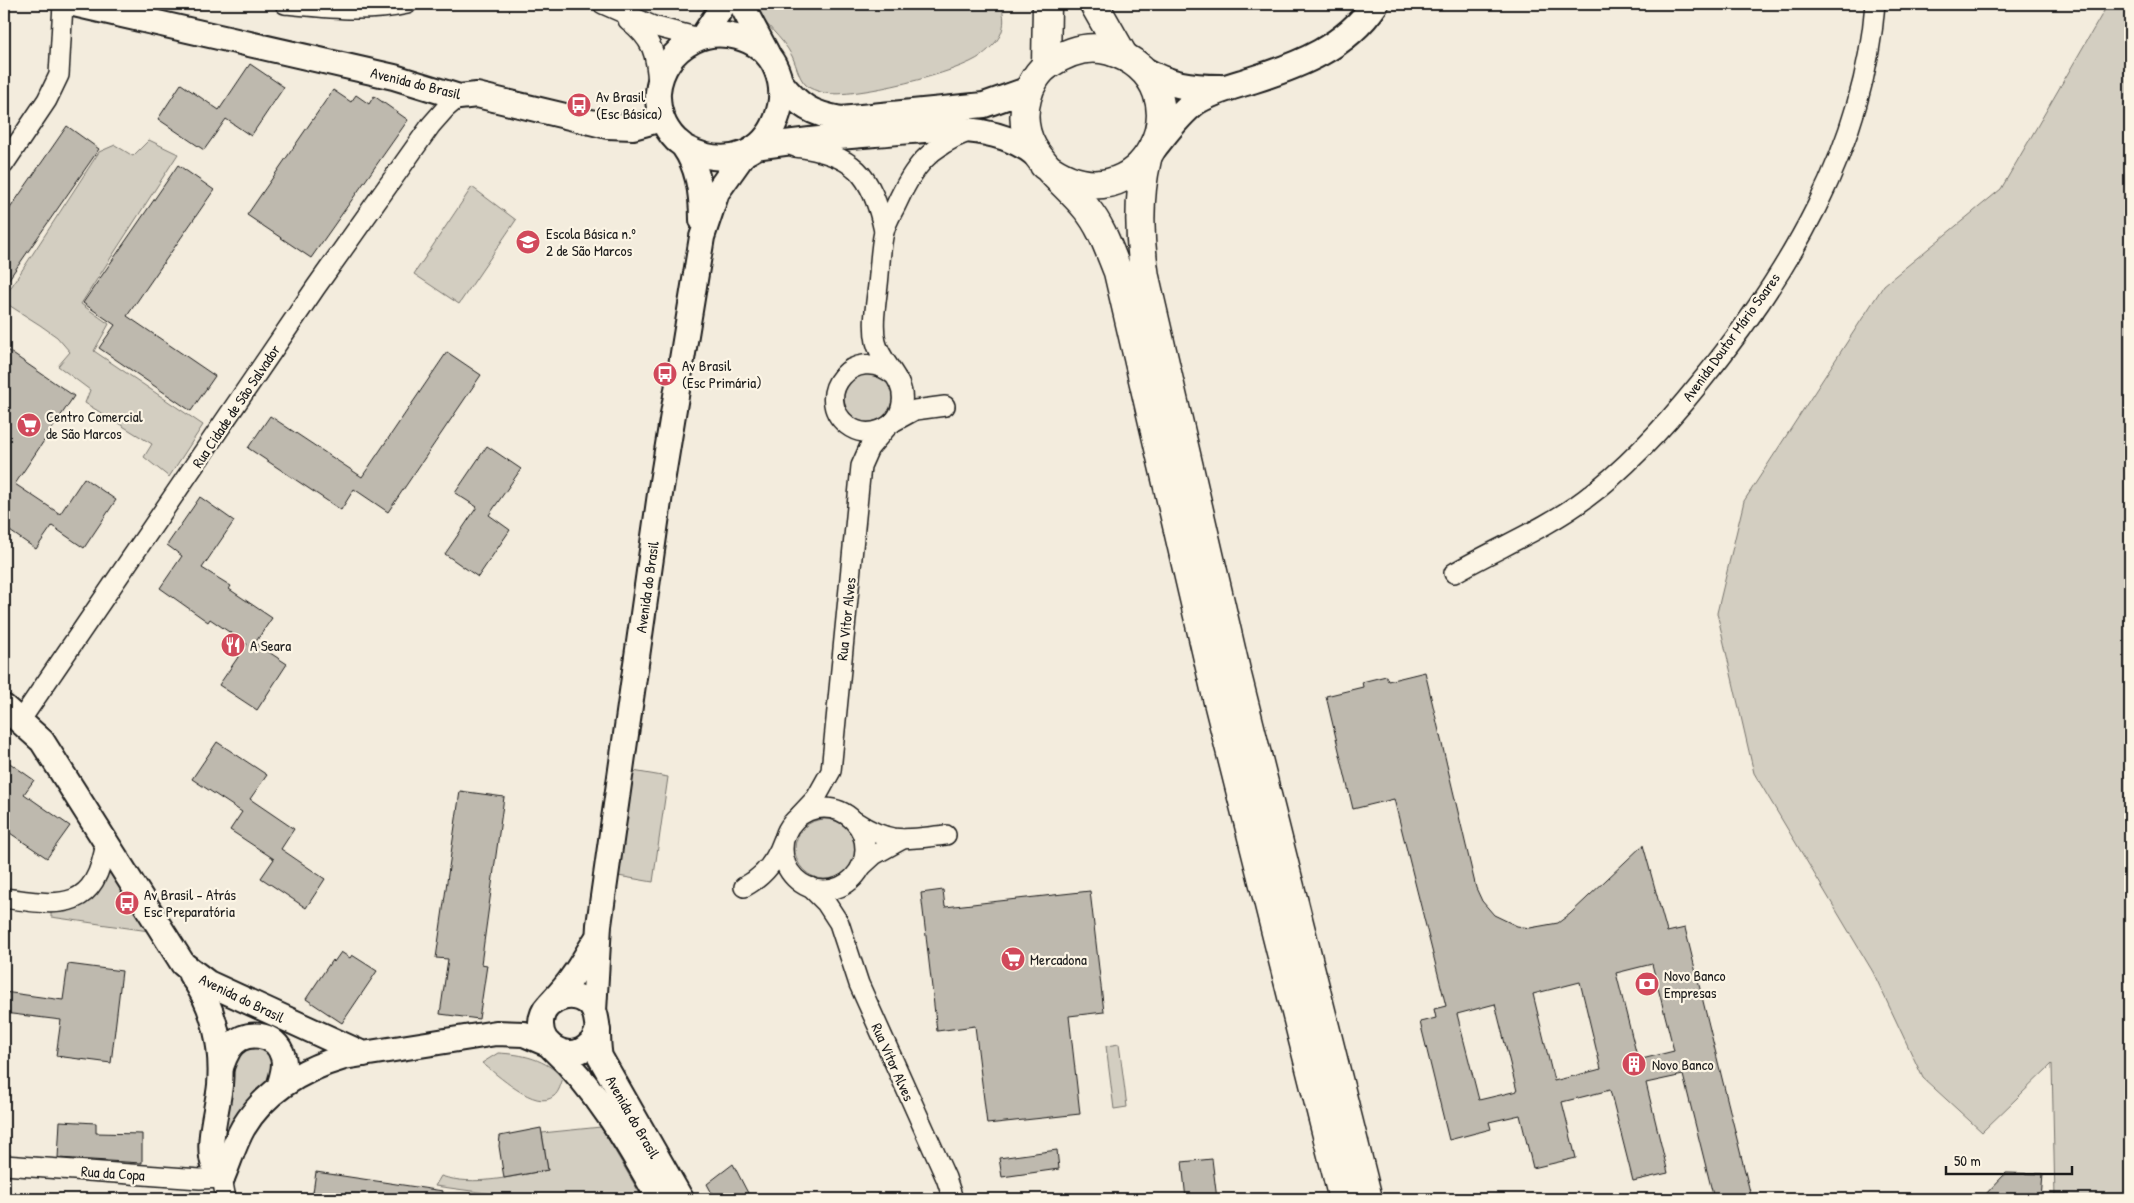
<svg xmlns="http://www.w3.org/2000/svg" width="2134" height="1203" font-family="'Patrick Hand',sans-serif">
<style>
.green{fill:#d3cec1;stroke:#78756e}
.building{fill:#beb9ae;stroke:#1c1c1c;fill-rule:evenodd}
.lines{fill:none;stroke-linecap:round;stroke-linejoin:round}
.minor-casing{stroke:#1c1c1c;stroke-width:22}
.tertiary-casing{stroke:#1c1c1c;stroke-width:28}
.secondary-casing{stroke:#1c1c1c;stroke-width:30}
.primary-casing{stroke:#1c1c1c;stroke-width:31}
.minor{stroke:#fcf5e5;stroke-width:19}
.tertiary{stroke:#fcf5e5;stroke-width:24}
.secondary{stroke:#fcf5e5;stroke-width:26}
.primary{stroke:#fcf5e5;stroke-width:28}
.labels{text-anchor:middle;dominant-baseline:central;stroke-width:4.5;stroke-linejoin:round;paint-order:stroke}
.street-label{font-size:15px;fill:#1c1c1c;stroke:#fcf5e5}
.poi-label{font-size:15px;fill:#1c1c1c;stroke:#fcf5e5;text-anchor:start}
</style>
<rect width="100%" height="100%" fill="#f3ecdd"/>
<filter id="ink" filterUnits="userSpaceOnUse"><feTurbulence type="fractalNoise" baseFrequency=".02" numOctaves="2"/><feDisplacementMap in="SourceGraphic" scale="10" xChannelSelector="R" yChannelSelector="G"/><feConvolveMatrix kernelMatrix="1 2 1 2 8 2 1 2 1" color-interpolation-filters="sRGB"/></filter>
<g filter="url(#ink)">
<g class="green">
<path d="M 754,4 L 1001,4 C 1008,28 1001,40 982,55 C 960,73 852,99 825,93 C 820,92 814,90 810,88 C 799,82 797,66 792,56 C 782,36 764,26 754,4 Z"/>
<polygon points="2108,4 2130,4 2130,1199 2055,1199 2052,1064 1982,1132 1923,1078 1873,972 1754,773 1717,613 1744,501 1884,285 2001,189"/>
<polygon points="149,140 178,154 81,304 109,324 94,351 203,425 169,477 144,457 152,444 85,403 90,390 58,366 70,352 57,337 40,325 4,302 4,298 99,152 115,145 133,156"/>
<polygon points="472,187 516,220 459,304 414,274"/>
<circle cx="868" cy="398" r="24"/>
<polygon points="633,771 668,777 653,882 618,876"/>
<circle cx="825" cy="849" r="30"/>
<polygon points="106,842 163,933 51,917 51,905 75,899"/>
<polygon points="266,1041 278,1068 222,1166 219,1124 235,1047"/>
<polygon points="1119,1044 1127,1107 1114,1109 1106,1046"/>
<path d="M 498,1053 C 522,1054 546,1059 563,1078 C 561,1084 559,1092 554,1096 C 536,1112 497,1074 482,1063 Z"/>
<path d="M 601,1127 L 643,1199 L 530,1199 L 435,1186 L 441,1176 C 474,1187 514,1176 548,1170 L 542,1133 Z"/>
</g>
<g class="building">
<polygon points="250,64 284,87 251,136 226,119 204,150 158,119 181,84 219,110"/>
<polygon points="333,90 351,102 356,95 369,104 374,96 408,120 311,258 247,215"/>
<polygon points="67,126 99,149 4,286 4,217"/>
<polygon points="178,165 214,190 127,316 215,376 191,411 99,348 115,325 83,303"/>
<polygon points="4,348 74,396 15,484 60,514 84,478 116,500 84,548 52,526 36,549 4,527"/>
<polygon points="447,352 481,375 388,512 354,489 341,510 248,448 270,416 362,477"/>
<polygon points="487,446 521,469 489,515 510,530 478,577 445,554 477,507 455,493"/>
<polygon points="200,497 234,521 202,568 231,586 229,589 272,618 255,643 287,664 257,710 219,685 247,644 210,619 208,622 160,588 182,556 167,545"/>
<path d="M 1425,672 L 1476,888 L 1482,901 L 1494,915 L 1517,926 L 1530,928 L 1558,923 L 1570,914 L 1643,845 L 1667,932 L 1685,928 L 1751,1196 L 1736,1199 L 1714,1199 L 1683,1075 L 1646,1083 L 1668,1173 L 1633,1181 L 1610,1090 L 1562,1102 L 1576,1158 L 1533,1168 L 1520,1115 L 1489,1122 L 1491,1129 L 1449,1140 L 1420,1022 L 1436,1018 L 1434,1009 L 1446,1006 L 1394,799 L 1353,809 L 1326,696 L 1363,687 L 1362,682 L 1386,676 L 1388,681 ZM 1652,964 L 1674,1051 L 1638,1060 L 1616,973 ZM 1580,982 L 1601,1069 L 1554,1081 L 1533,994 ZM 1495,1004 L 1517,1091 L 1479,1100 L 1457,1014 Z"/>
<polygon points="217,742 267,775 250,799 294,829 281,849 325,879 306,908 261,878 274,859 230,830 242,812 192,779"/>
<polygon points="4,759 34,780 24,794 70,826 47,858 4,829 4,824 10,815 4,811"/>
<polygon points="460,791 504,797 481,964 487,965 479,1019 440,1014 448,959 436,958"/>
<polygon points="943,890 945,907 1090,891 1104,1012 1069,1016 1080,1114 987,1124 975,1026 937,1031 921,893"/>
<polygon points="341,952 350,958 352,955 377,971 342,1023 306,999 332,960 334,962"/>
<polygon points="68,964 122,971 111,1063 56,1056 61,1020 4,1013 4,992 63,1000"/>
<polygon points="60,1121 96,1123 96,1133 142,1134 142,1163 58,1158"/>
<polygon points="541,1128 548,1170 504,1178 499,1146 500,1136"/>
<polygon points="1057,1150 1059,1169 1002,1177 999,1158"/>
<polygon points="1212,1159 1217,1199 1186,1199 1182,1162"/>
<polygon points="733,1164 751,1199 715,1199 707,1184"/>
<polygon points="316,1172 443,1191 442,1199 312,1199"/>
<polygon points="2006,1173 2043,1174 2041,1199 1981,1199"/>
</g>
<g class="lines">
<defs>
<g id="minor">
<path d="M 285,4 C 324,8 368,13 407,4"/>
<polyline points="603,4 653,26 699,38"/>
<path d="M 628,20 C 653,40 656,53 658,84"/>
<path d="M 795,147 C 854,154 872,174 884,231"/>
<polyline points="4,164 47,100 59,75 63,4"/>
<path d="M 894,375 C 854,342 811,396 847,425 C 867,441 899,429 902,403 C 906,379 881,364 876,342 C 872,324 876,304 878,285 C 880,268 880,249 884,232 C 886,223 892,213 896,205 C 913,167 929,147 968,132"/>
<polyline points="893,422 915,410 945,406"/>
<path d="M 1454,573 C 1497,548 1545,529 1585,499 C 1628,467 1666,425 1699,384 C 1789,274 1864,148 1875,4"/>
<polyline points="20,721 316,287 431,125 446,108 459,97"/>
<circle cx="824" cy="849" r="41"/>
<polyline points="800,815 816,798 831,771 861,466 869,448 887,427"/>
<path d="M 856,822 C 891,845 907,839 946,835"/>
<polyline points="861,867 874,855 901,840"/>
<path d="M 744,887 C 763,877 776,861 783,841"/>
<polyline points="810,887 826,903 839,923 859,984 946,1178 953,1199"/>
<path d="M 4,898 C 62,906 95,912 106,842"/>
<polyline points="4,1165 200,1179 222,1178 226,1199"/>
</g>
<g id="tertiary">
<polyline points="74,4 394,77 459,97 477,95 607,126 633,127 662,119"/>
<polyline points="741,4 767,53"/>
<polyline points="703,36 724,4"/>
<path d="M 781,83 C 799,106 812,114 841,119 L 984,105 L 1029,89"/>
<path d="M 684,147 C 778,197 819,58 737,37 C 722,33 706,34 693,41 C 673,51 660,70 658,92 C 657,109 663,127 676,140 C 678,142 682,144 684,147 C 699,168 702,195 702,220"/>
<path d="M 756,147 C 796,141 835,137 875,134 C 928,130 992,119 1037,156"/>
<polyline points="4,707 42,741 183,964 208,983 363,1054"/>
<path d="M 596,940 C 588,952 581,965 573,976 C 566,987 557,996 548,1006 C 544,1010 541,1017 541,1023 C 540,1049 572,1063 590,1044 C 594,1041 595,1035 598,1031"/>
<path d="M 191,975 C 214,1005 223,1047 220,1085 C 218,1108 206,1143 214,1165 C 215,1170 220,1174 222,1178"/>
<path d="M 552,1003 C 559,998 565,996 574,997 C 605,1002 595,1035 600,1057 L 681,1199"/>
<polyline points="594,1011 599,925 660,494 702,237 717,192 744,154"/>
<path d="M 552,1048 C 598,1091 629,1145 659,1199"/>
<path d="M 221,1067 C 223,1061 226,1054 229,1049 C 243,1028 277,1032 283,1057 C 286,1067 282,1077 279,1087"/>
<path d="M 222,1178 C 229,1162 234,1144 243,1128 C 265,1091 303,1069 344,1057 L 496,1033 L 524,1034 L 550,1045"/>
</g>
<g id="secondary">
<path d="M 1143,70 C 1170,85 1189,88 1220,88"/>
<path d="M 1154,147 C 1167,131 1179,114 1195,102 C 1212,91 1233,86 1252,80 C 1300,65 1346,47 1375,4"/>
</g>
<g id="primary">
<polyline points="1094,4 1123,55"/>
<polyline points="1046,66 1047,4"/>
<path d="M 1147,159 C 1138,197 1139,238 1145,277 L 1236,671 L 1368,1199"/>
<path d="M 1044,165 C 1141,238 1214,84 1110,51 C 1088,44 1067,52 1049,64 C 1038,71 1030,85 1027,98 C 1013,149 1058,174 1086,208 C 1102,227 1109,250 1118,272 L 1218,702 L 1343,1199"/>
</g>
</defs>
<use href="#minor" class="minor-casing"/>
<use href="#tertiary" class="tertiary-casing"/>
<use href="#secondary" class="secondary-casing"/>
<use href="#primary" class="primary-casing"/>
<use href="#minor" class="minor"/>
<use href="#tertiary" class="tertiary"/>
<use href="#secondary" class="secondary"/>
<use href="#primary" class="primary"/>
</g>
</g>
<defs>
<symbol id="bus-disc" viewBox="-11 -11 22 22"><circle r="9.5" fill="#d1495b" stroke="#fcf5e5"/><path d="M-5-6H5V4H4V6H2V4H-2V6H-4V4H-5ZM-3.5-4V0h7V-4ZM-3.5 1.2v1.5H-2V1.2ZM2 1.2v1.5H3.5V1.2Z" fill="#fff"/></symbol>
<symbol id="school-disc" viewBox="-11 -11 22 22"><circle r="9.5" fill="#d1495b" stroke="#fcf5e5"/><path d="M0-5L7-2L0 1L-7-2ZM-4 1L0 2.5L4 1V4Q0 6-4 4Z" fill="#fff"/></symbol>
<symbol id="supermarket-disc" viewBox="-11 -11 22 22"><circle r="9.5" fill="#d1495b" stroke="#fcf5e5"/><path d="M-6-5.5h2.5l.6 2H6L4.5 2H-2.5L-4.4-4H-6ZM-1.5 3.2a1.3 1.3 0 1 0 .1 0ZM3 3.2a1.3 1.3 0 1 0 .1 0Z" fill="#fff"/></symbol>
<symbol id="restaurant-disc" viewBox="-11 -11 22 22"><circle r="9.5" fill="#d1495b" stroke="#fcf5e5"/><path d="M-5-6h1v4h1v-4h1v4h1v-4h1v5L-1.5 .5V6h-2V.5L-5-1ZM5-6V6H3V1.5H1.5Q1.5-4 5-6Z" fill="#fff"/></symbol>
<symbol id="bank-disc" viewBox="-11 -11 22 22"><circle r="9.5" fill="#d1495b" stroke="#fcf5e5"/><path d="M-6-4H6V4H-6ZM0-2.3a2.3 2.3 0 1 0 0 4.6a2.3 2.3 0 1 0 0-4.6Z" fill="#fff"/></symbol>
<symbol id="building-disc" viewBox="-11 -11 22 22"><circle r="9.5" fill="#d1495b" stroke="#fcf5e5"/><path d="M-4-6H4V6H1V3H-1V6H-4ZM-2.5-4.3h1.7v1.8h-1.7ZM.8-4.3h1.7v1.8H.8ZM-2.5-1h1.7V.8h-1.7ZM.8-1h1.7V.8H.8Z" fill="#fff"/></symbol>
</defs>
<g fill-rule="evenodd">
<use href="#bus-disc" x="565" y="91" width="28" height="28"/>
<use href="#school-disc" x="514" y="228" width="28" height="28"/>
<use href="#bus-disc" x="651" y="360" width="28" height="28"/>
<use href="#supermarket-disc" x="15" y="411" width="28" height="28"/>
<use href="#restaurant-disc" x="219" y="631" width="28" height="28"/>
<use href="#bus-disc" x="113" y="889" width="28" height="28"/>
<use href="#supermarket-disc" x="999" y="945" width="28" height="28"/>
<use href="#bank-disc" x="1633" y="970" width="28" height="28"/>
<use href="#building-disc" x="1620" y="1050" width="28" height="28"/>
</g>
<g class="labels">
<g class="street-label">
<text transform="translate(416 83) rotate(14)">Avenida do Brasil</text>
<text transform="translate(1731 337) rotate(-54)">Avenida Doutor Mário Soares</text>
<text transform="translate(236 406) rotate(-56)">Rua Cidade de São Salvador</text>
<text transform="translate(647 587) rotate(-82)">Avenida do Brasil</text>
<text transform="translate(846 619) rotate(-84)">Rua Vitor Alves</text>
<text transform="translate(242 998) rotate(26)">Avenida do Brasil</text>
<text transform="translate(893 1062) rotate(66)">Rua Vitor Alves</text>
<text transform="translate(633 1117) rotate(60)">Avenida do Brasil</text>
<text transform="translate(113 1173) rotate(4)">Rua da Copa</text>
</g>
<g class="poi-label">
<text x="596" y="96">Av Brasil<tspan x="596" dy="17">(Esc Básica)</tspan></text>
<text x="546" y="233">Escola Básica n.º<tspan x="546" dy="17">2 de São Marcos</tspan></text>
<text x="682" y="365">Av Brasil<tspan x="682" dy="17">(Esc Primária)</tspan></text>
<text x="46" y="416">Centro Comercial<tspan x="46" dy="17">de São Marcos</tspan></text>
<text x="250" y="645">A Seara</text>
<text x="144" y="894">Av Brasil - Atrás<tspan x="144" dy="17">Esc Preparatória</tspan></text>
<text x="1030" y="959">Mercadona</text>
<text x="1664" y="975">Novo Banco<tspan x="1664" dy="17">Empresas</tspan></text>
<text x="1652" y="1064">Novo Banco</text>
</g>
</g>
<rect width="2134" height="1203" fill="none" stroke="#fcf5e5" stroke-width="20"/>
<rect x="10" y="10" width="2114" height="1183" fill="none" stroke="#1c1c1c" stroke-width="2" filter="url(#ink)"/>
<path d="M1946 1166v8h126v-8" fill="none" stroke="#1c1c1c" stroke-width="2.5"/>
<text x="1954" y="1166" font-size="15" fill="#1c1c1c" stroke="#fcf5e5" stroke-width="4" paint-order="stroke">50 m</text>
</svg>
